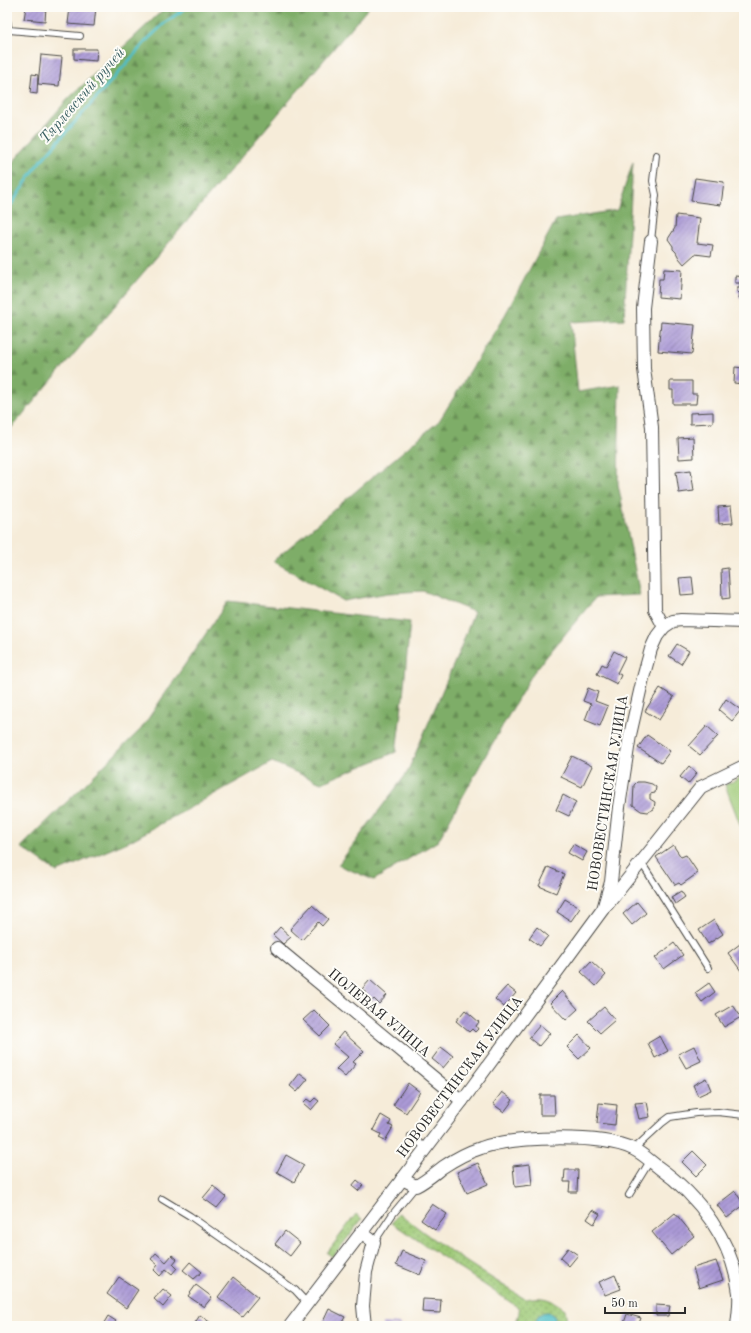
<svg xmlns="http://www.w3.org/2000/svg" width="751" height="1333" font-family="'Old Standard TT',serif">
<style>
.grass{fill:#9dc976;stroke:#647a50}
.forest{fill:url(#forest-firs);stroke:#546c49}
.park{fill:url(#park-dots);stroke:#647a50}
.water{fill:#4fbec6;stroke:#3d7478}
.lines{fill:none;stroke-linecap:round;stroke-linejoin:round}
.stream{stroke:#4fbec6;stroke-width:3}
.building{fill:url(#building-hatch)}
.service-casing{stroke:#494845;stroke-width:8}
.minor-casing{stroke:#494845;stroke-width:14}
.service{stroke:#fff;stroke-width:6}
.minor{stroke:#fff;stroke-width:12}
.labels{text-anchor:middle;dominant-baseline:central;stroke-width:4;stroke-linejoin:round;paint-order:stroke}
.street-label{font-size:14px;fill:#2b2b2b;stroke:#fdfcf7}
.water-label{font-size:15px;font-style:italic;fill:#385e61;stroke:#fdfcf7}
</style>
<defs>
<pattern id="forest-firs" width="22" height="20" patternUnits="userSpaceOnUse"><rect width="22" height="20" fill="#7ead67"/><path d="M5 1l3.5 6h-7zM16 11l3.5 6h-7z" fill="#678d55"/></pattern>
<pattern id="park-dots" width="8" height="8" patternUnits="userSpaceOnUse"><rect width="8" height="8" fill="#9dc976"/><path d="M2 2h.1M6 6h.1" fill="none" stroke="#80a361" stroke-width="1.8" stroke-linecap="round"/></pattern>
<pattern id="building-hatch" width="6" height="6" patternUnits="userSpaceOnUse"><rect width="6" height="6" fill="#aa99d6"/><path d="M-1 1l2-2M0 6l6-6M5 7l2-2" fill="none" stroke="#8b7dae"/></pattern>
</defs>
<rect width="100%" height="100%" fill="#fdfcf7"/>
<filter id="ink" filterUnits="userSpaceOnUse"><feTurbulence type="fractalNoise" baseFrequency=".025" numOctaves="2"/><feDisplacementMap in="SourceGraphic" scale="8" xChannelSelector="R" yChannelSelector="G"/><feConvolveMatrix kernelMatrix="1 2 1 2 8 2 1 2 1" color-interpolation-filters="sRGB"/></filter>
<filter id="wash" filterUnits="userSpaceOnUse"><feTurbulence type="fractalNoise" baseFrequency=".012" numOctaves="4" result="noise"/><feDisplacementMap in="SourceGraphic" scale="16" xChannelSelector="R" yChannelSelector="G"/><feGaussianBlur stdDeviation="0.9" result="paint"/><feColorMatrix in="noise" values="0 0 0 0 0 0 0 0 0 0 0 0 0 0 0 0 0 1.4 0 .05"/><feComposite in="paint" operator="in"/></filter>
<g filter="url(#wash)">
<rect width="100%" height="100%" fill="#f6ecd9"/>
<polygon class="grass" points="744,776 744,835 725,785"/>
<g class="forest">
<polygon points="166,7 369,7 7,433 7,169 68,99"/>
<polygon points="633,162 624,319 571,322 578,392 620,385 618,484 640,595 596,597 533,673 487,753 438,841 374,880 338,865 407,773 461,647 474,612 423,591 388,593 343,601 273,561 439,421 505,315 556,220 617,210"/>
<polygon points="228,601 410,622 403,697 396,752 321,783 272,762 130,841 57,872 21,847 141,729"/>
</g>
<g class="park">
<path d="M 399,1213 C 438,1245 482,1272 525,1299 C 544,1296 549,1298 565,1309 L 567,1321 L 566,1326 L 516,1326 C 516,1319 520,1314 519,1308 L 392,1223 Z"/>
<polygon points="356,1214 362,1219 333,1257 327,1253"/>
</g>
<path class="water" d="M 546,1312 L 549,1312 L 555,1317 L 555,1323 L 554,1326 L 537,1326 C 534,1318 539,1313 546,1312 Z"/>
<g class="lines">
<polyline class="stream" points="7,211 38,164 148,39 166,22 187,7"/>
</g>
<g id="blocks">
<g class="building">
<polygon points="26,7 46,7 45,21 24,19"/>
<polygon points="70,7 96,7 94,26 68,24"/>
<polygon points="74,49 97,49 96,61 74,59"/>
<polygon points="41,55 62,57 59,86 38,84"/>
<polygon points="32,74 38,75 37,94 30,93"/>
<polygon points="695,178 724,182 721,205 691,201"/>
<polygon points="676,215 700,218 697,243 713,245 711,256 695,254 684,264 679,258 676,252 673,249 673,246 668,239 675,228"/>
<polygon points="664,269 682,270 680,299 658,297 659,279 663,279"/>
<polygon points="735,276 744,277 744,299 739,298 740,293 737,292 737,288 740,288 740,283 735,283"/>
<polygon points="661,322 695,325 692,354 658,351"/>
<polygon points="735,367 743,368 742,384 734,383"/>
<polygon points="670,381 692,381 692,394 697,394 696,404 673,404 673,390 670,390"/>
<polygon points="713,412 713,423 690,424 690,413"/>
<polygon points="693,437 694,458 679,459 678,438"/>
<polygon points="691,470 694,491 679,493 676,472"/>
<polygon points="731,506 733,523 719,524 718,507"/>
<polygon points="728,568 730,598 722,599 721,569"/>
<polygon points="692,577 694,594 681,595 679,578"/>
<polygon points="677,644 689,651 681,664 669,656"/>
<polygon points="614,651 625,657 617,673 621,675 617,684 597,674 602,664 606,666"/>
<polygon points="588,688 598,692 595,701 608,706 600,726 585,720 591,704 583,701"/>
<polygon points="660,688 674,697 659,720 645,711"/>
<polygon points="726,699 741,710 732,721 719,710"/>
<polygon points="707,726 718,736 700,755 689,746"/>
<polygon points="647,735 670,751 661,763 638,748"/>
<polygon points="572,756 592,766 582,787 561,777"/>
<polygon points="689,766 697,773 688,784 680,777"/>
<polygon points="637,782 644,782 652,784 656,787 655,793 650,794 650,799 655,802 654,809 648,812 641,811 633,805 634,785"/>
<polygon points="563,795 576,802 569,816 556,810"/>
<polygon points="573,844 587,852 582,861 568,853"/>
<polygon points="673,845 681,857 686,855 698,873 681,885 679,883 675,885 656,857"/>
<polygon points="548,867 564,874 556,893 539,886"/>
<polygon points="681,891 685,897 675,904 671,897"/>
<polygon points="565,899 580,908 571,921 557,912"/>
<polygon points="637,902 646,913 632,925 623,914"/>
<polygon points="312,905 328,919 322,926 318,922 302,940 290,929"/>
<polygon points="714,920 723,934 708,944 699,930"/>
<polygon points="280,927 291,937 283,944 273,935"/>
<polygon points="537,927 548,936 540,946 529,938"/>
<polygon points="744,941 744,975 728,953"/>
<polygon points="674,943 683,955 664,969 655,958"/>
<polygon points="591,961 606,975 596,986 581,972"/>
<polygon points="370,980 387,995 379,1004 374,999 371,1002 365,996 367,994 362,989"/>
<polygon points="709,983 715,992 702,1002 695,993"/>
<polygon points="507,986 516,993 504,1007 495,999"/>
<polygon points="562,991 578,1009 566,1020 550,1003"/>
<polygon points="733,1005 741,1017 724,1027 716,1015"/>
<polygon points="604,1007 615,1020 600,1033 588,1021"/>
<polygon points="314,1010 330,1026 320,1036 303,1020"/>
<polygon points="465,1010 479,1022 476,1026 478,1029 475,1032 472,1029 469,1032 456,1021"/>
<polygon points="540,1025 550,1033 539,1046 529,1038"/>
<polygon points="343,1032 364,1051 353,1062 356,1064 345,1077 336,1069 348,1057 333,1044"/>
<polygon points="579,1035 591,1048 579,1059 567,1047"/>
<polygon points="660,1036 668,1051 655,1058 648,1043"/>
<polygon points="694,1046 701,1061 686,1068 678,1054"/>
<polygon points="441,1047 453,1056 443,1068 432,1059"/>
<polygon points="300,1073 308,1079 297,1092 290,1086"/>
<polygon points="706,1078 711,1090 698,1096 693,1085"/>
<polygon points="408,1083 420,1092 406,1113 393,1105"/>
<polygon points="502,1092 513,1100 504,1112 493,1104"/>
<polygon points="540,1095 554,1095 555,1115 540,1115"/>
<polygon points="315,1098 319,1101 311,1110 303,1103 307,1099 311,1102"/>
<polygon points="647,1102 650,1117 639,1119 635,1103"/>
<polygon points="599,1103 617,1105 615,1125 597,1123"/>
<polygon points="381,1115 391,1121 389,1125 393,1127 385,1141 379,1138 381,1134 373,1130"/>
<polygon points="693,1151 707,1165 696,1176 682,1162"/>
<polygon points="286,1155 304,1165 294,1182 277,1172"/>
<polygon points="478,1163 488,1184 467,1193 457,1172"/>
<polygon points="530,1164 532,1185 515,1187 513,1166"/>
<polygon points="565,1170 578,1170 577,1192 569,1192 570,1182 564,1182"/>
<polygon points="357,1180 363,1185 358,1191 352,1186"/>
<polygon points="213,1186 226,1197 217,1208 203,1198"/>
<polygon points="735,1191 744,1205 727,1218 717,1205"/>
<polygon points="432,1204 447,1214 435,1230 421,1220"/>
<polygon points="593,1210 600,1214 594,1224 587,1219"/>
<polygon points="675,1213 694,1236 671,1255 652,1232"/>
<polygon points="285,1231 300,1243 290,1256 275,1244"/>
<polygon points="568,1248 578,1255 569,1266 560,1258"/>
<polygon points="402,1251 426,1261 420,1275 396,1265"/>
<polygon points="156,1253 166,1262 172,1255 177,1259 173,1264 177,1268 172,1274 166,1269 160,1276 154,1270 158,1265 151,1259"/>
<polygon points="716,1261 723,1280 699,1288 693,1268"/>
<polygon points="190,1262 202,1272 194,1279 183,1270"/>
<polygon points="615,1275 621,1289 605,1295 599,1282"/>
<polygon points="119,1277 138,1290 126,1308 107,1294"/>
<polygon points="233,1277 258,1297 242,1316 218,1297"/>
<polygon points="196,1285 212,1297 204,1307 188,1296"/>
<polygon points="163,1289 172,1296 163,1307 154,1299"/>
<polygon points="423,1299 441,1300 440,1313 422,1312"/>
<polygon points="656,1305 670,1306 668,1316 656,1316"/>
<polygon points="329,1309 345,1317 340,1326 321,1326"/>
<polygon points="627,1314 641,1318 638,1326 623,1326"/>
<polygon points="200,1315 215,1326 193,1326"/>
<polygon points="108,1316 116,1321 112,1326 102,1326"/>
<polygon points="382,1323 401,1324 401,1326 382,1326"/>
</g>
</g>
</g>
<g filter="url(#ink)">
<use href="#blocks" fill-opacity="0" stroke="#494845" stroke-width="1"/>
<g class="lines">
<defs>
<g id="service">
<polyline points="7,20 9,30 80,36"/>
<polyline points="651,241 656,195 653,181 656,155"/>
<polyline points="641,862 708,968"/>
<polyline points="411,1136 426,1148"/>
<polyline points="634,1149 662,1123 670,1117 696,1113 718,1112 744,1115"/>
<polyline points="629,1195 650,1161"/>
<polyline points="162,1199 190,1216 295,1290 307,1303"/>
<polyline points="374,1242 392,1215 416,1186"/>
</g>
<g id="minor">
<polyline points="651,241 643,308 644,369 652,427 655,610 664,627"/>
<polyline points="607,905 701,787 744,766"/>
<polyline points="277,948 462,1101"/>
<path d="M 402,1179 L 416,1186 C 426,1181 435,1173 443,1167 C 455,1159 468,1152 481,1148 C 514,1136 601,1134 633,1149 C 642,1153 650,1161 658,1167 C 699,1196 733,1241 739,1293 C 740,1304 738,1315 737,1326"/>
<polyline points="361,1232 374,1242 366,1272 363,1306 365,1326"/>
<polyline points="290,1326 462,1101 603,909 611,882 619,807 630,735 643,678 651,649 657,636 664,627 673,621 681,620 744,622"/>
</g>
</defs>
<use href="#service" class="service-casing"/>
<use href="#minor" class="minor-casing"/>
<use href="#service" class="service"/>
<use href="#minor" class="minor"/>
</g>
</g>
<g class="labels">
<g class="street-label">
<text transform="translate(608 793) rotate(-81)">НОВОВЕСТИНСКАЯ УЛИЦА</text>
<text transform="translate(379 1013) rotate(40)">ПОЛЕВАЯ УЛИЦА</text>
<text transform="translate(460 1077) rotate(-53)">НОВОВЕСТИНСКАЯ УЛИЦА</text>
</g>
<g class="water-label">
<text transform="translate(83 96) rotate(-49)">Тярлевский ручей</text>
</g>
</g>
<rect width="751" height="1333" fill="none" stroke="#fdfcf7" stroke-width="24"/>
<path d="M605 1307v6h80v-6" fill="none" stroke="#2b2b2b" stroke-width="2"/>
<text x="611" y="1307" font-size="12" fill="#2b2b2b" stroke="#fdfcf7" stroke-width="3" paint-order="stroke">50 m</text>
</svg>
